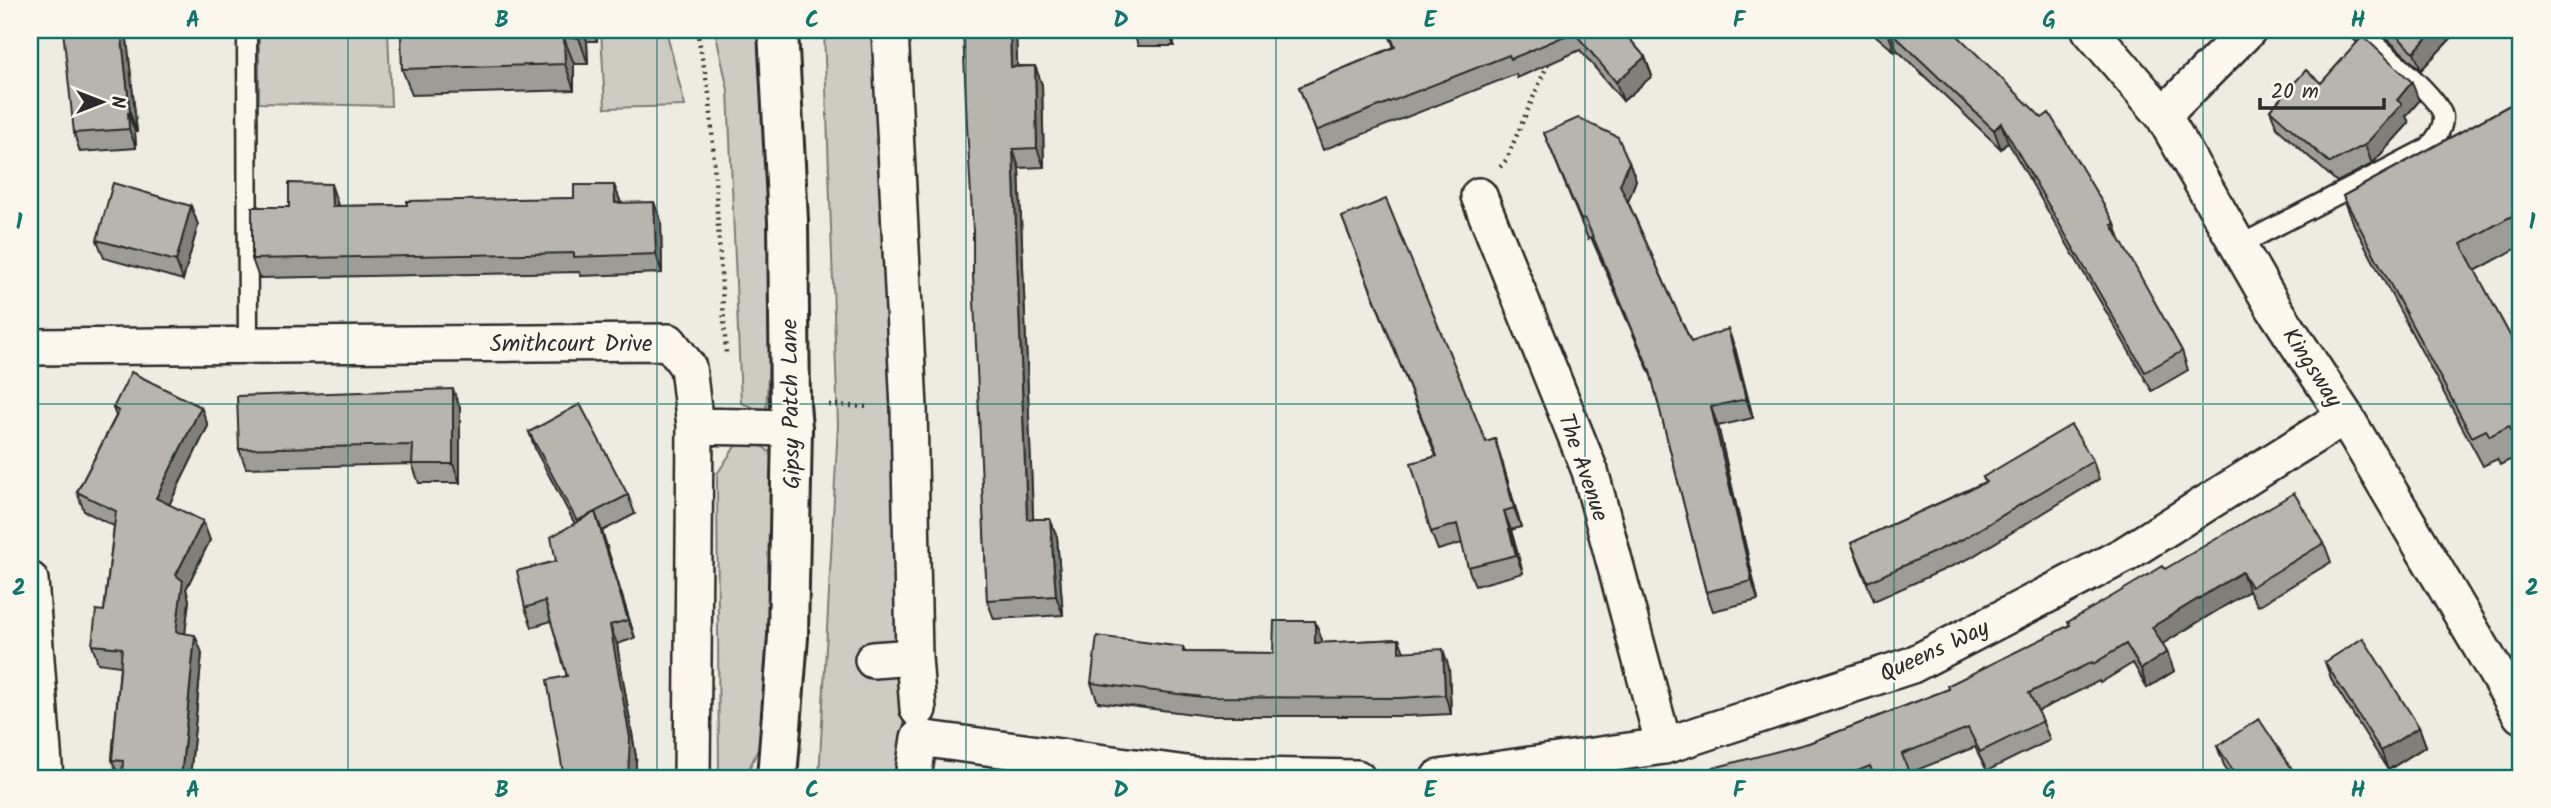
<svg xmlns="http://www.w3.org/2000/svg" width="2551" height="808" font-family="Kalam,sans-serif">
<style>
.green{fill:#cecbc2;stroke:#7c7b76;stroke-width:2}
.lines{fill:none;stroke-linecap:round;stroke-linejoin:round}
.lane-casing{stroke:#2b2b2b;stroke-width:23}
.street-casing{stroke:#2b2b2b;stroke-width:40}
.secondary-casing{stroke:#2b2b2b;stroke-width:44}
.path{stroke:#2b2b2b;stroke-width:4.5;stroke-dasharray:2 5;stroke-linecap:butt}
.lane{stroke:#fbf7ec;stroke-width:18}
.street{stroke:#fbf7ec;stroke-width:35}
.secondary{stroke:#fbf7ec;stroke-width:38}
.wall{fill:#9e9c96;stroke:#2b2b2b;stroke-width:2}
.shaded-wall{fill:#817f7a;stroke:#2b2b2b;stroke-width:2}
.building{fill:#b8b5ae;stroke:#2b2b2b;stroke-width:2}
.grid{fill:none;stroke:#0f766e;stroke-width:2;stroke-opacity:0.55}
.labels{text-anchor:middle;stroke-width:5;stroke-linejoin:round;paint-order:stroke}
.street-label{font-size:23px;fill:#2b2b2b;stroke:#fbf7ec}
.neatline{fill:none;stroke:#0f766e;stroke-width:2.5}
.grid-label{font-size:23px;text-anchor:middle;font-weight:bold;fill:#0f766e}
</style>
<rect width="100%" height="100%" fill="#eeebe0"/>
<filter id="ink" filterUnits="userSpaceOnUse"><feTurbulence type="fractalNoise" baseFrequency=".0143" numOctaves="2"/><feDisplacementMap in="SourceGraphic" scale="14" xChannelSelector="R" yChannelSelector="G"/><feConvolveMatrix kernelMatrix="1 2 1 2 8 2 1 2 1" color-interpolation-filters="sRGB"/></filter>
<g filter="url(#ink)">
<path class="green" d="M259,30H388L391,106L259,103Z
M601,30H666L685,106L605,108Z
M715,30H766L775,259L766,412L741,403L728,90Z
M824,30H875L895,391L904,736L897,778H819L838,425Z
M736,445L762,446L784,464L775,620L759,747L745,778H719L717,474Z"/>
<g class="lines">
<defs>
<path id="lane" d="M247,30L248,345
M2238,246L2429,147C2436,137 2443,130 2443,117C2442,99 2375,45 2359,30"/>
<path id="street" d="M890,30L909,408L914,657L918,709
M2090,30L2163,115L2274,308L2345,416L2521,715
M2163,115L2248,30
M1479,196L1590,471L1664,746
M30,347L669,342L688,367L695,426L692,778
M695,426L792,428
M30,580L45,778
M873,660L914,657
M913,778L919,738L1194,775L1357,778
M1439,778L1664,746L1912,665L2124,555L2345,416"/>
<path id="secondary" d="M777,778L788,637L792,428L790,404L788,221L778,30"/>
</defs>
<use href="#lane" class="lane-casing"/>
<use href="#street" class="street-casing"/>
<use href="#secondary" class="secondary-casing"/>
<path class="path" d="M697,30L710,99L726,353
M1500,167L1506,160L1549,61
M829,405L869,407"/>
<use href="#lane" class="lane"/>
<use href="#street" class="street"/>
<use href="#secondary" class="secondary"/>
</g>
<path class="wall" d="M126,30L137,132H135L136,148L80,152L74,133Z
M401,30H597V41H587L588,64H574V90L412,95L402,69Z
M1016,30L1017,66H1035L1042,85L1044,167L1019,168L1033,519H1050L1057,537L1063,615L994,619L987,600L973,230Z
M1135,30H1173L1174,46H1138L1135,36Z
M1387,30H1622L1645,57L1652,76L1623,101L1580,50L1517,78L1516,74L1323,150L1299,87L1394,47Z
M1869,30H1952L2115,224L2121,243L2182,351L2188,370L2152,391L2008,142L2001,149L1897,50L1895,52Z
M2382,30H2459L2421,70L2385,37Z
M2321,83L2419,101L2406,116L2409,123L2372,164L2337,182L2277,128L2270,110Z
M2521,99V246L2475,271L2521,356V458L2520,455L2500,465L2497,459L2483,466L2354,225L2343,196Z
M1544,133L1629,162L1636,180L1628,202L1691,342L1735,348L1753,418L1718,426L1758,600L1713,611L1706,592L1652,378L1591,237L1588,239Z
M614,185L621,203L661,221L662,273L581,276L580,272L259,278L252,259L289,207L337,202L338,206L407,205L574,198Z
M191,206L198,225L183,280L104,258L97,240Z
M1342,217L1486,442L1495,439L1501,458L1521,527L1511,530L1523,573L1475,586L1468,567L1462,543L1438,550L1431,532L1436,456Z
M201,407L208,426L169,505L210,540L186,589L189,600L185,633L202,653L190,778H119L112,760L120,666L98,663L92,645L104,611L114,526L84,511L77,492L116,416L113,408Z
M460,408V483H419L412,464L246,468L239,449Z
M529,432L628,495L635,514L602,531L635,638L617,644L636,757L567,676L551,621L532,627L525,608L556,561L575,524L536,451Z
M2093,461L2099,479L1970,558L1874,601L1851,543L1985,482L1983,477Z
M2324,543L2331,562L2258,606L2249,591L2162,644L2167,652L2174,671L2147,688L2133,663L2100,683L2099,681L2038,711L2050,740L1987,771L1975,747L1909,773L1911,778H1683L1809,743L1949,689L2070,625L2068,622L2165,569Z
M1399,639L1403,651L1449,668L1451,714L1407,716H1209L1098,702L1091,683L1183,647L1185,652L1273,653L1322,640V643Z
M2325,662L2419,727L2426,746L2388,770L2332,681Z
M2217,746L2298,778H2232L2224,765Z"/>
<path class="shaded-wall" d="M121,30H126L137,132L130,113Z
M578,30H583L587,41L588,64L579,38Z
M593,30H597V41Z
M1010,30H1016L1018,85L1011,67Z
M1170,30H1173L1174,46L1170,36Z
M2434,30H2459L2421,70L2414,52Z
M1890,31L1897,50L1895,52L1888,33Z
M564,38L574,64V90L565,64Z
M1645,57L1652,76L1623,101L1616,82Z
M1035,66L1042,85L1044,167L1037,148Z
M2412,82L2419,101L2406,116L2409,123L2372,164L2365,145L2397,100Z
M128,113L135,132L136,148L129,129Z
M2001,123L2008,142L2001,149L1994,130Z
M1013,149L1019,168L1034,538L1027,519Z
M1629,162L1636,180L1627,204L1620,185Z
M331,184L337,202L339,225L332,206Z
M614,185L621,203H615Z
M654,202L661,221L662,273L656,254Z
M191,206L198,225L183,280L176,261Z
M1728,329L1735,348L1753,418L1746,399Z
M453,389L460,408V483L453,464Z
M201,407L208,426L163,517L156,498Z
M1711,407L1718,426L1758,600L1752,581Z
M1495,439L1501,458L1521,527L1514,508Z
M1504,511L1511,530L1523,573L1516,555Z
M595,512L602,531L635,638L628,620Z
M1050,519L1057,537L1063,615L1056,596Z
M203,521L210,540L186,589L189,600L183,651L176,632V575Z
M2242,572L2249,591L2159,646L2152,627Z
M1315,621L1322,640V662L1315,643Z
M610,625L617,644L636,757V778H628Z
M195,635L202,653L190,778H181Z
M1399,639L1406,657L1399,652Z
M1443,649L1449,668L1451,714L1445,695Z
M2167,652L2174,671L2147,688L2141,669Z
M2419,727L2426,746L2388,770L2381,751Z"/>
<path class="building" d="M63,30H121L130,113H128L129,129L74,133Z
M401,30H578L579,38H564L565,64L402,69Z
M963,30H1010L1011,67L1035,66L1037,148L1013,149L1027,519H1050L1056,596L987,600L973,276V230L967,126Z
M1135,30H1170V36H1135Z
M1388,30H1622L1645,57L1616,82L1574,32L1511,59L1509,55L1316,131L1299,87L1395,47Z
M1884,30H1952L2042,118L2049,113L2115,224L2112,225L2182,351L2145,372L2001,123L1994,130L1890,31L1888,33Z
M2390,30H2434L2414,52Z
M2363,36L2412,82L2397,100L2402,104L2365,145L2330,163L2270,110L2306,70L2321,83Z
M2521,99V211L2461,244L2521,356V449L2509,426L2490,436L2486,430L2472,437L2343,196Z
M1578,118L1618,137L1629,162L1620,185L1691,342L1728,329L1746,399L1711,407L1752,581L1706,592L1650,371L1585,218L1581,220L1544,133Z
M113,183L191,206L176,261L97,240Z
M289,183L331,184L332,206L407,205V201L574,198V185H614L615,203L654,202L656,254L574,257V253L252,259V207H289Z
M1386,199L1486,442L1495,439L1514,508L1504,511L1516,555L1468,567L1457,524L1431,532L1411,463L1437,456L1342,217Z
M131,372L201,407L156,498L203,521L176,575L183,581L176,632L195,635L181,778H122L123,761L112,760L122,648L92,645L96,610L104,611L116,511L77,492L119,411L113,408Z
M453,389V464H412L413,445L239,449L237,396Z
M580,404L628,495L577,521L529,432Z
M2071,425L2093,461L1963,539L1868,582L1851,543L1986,482L1983,477Z
M2294,493L2324,543L2251,587L2242,572L2152,627L2167,652L2141,669L2126,644L2093,664L2092,662L2029,693L2043,721L1980,752L1968,728L1902,754L1911,778H1875L1870,766L1840,778H1683L1691,777L1690,774L1809,743L1949,689L1947,686L2070,625L2068,622L2116,594L2163,566L2165,569Z
M595,512L628,620L610,625L630,738L628,778H564L547,680L567,676L545,601L525,608L517,571L556,561L551,537Z
M1274,621H1315V643L1399,639V652L1443,649L1445,695L1400,698L1202,697L1091,683L1097,636L1183,647V652L1273,653Z
M2363,638L2419,727L2381,751L2325,662Z
M2259,719L2298,778H2238L2217,746Z"/>
</g>
<path class="grid" d="M348,30V778M657,30V778M966,30V778M1276,30V778M1585,30V778M1894,30V778M2203,30V778M30,404H2521"/>
<g class="labels">
<g class="street-label">
<text x="571" y="351">Smithcourt Drive</text>
<text transform="translate(2313 367) rotate(57)" y="8">Kingsway</text>
<text transform="translate(790 404) rotate(-91)" y="8">Gipsy Patch Lane</text>
<text transform="translate(1584 467) rotate(71)" y="8">The Avenue</text>
<text transform="translate(1934 650) rotate(-25)" y="8">Queens Way</text>
</g>
</g>
<rect width="2551" height="808" fill="none" stroke="#fbf7ec" stroke-width="77"/>
<g transform="translate(102 102) rotate(90)" stroke="#fbf7ec" stroke-width="5" paint-order="stroke">
<path d="M0-5L12 26L0 18L-12 26Z" fill="#2b2b2b"/>
<text y="-10" font-size="19" font-weight="bold" text-anchor="middle" fill="#2b2b2b">N</text>
</g>
<path d="M2260 98v10h124v-10" fill="none" stroke="#2b2b2b" stroke-width="3.5"/>
<text x="2271" y="98" font-size="21" fill="#2b2b2b" stroke="#fbf7ec" stroke-width="5" paint-order="stroke">20 m</text>
<rect x="38" y="38" width="2474" height="732" class="neatline"/>
<g class="grid-label">
<text x="193" y="27">A</text>
<text x="502" y="27">B</text>
<text x="812" y="27">C</text>
<text x="1121" y="27">D</text>
<text x="1430" y="27">E</text>
<text x="1739" y="27">F</text>
<text x="2049" y="27">G</text>
<text x="2358" y="27">H</text>
<text x="19" y="229">1</text>
<text x="2532" y="229">1</text>
<text x="19" y="595">2</text>
<text x="2532" y="595">2</text>
<text x="193" y="797">A</text>
<text x="502" y="797">B</text>
<text x="812" y="797">C</text>
<text x="1121" y="797">D</text>
<text x="1430" y="797">E</text>
<text x="1739" y="797">F</text>
<text x="2049" y="797">G</text>
<text x="2358" y="797">H</text>
</g>
</svg>
